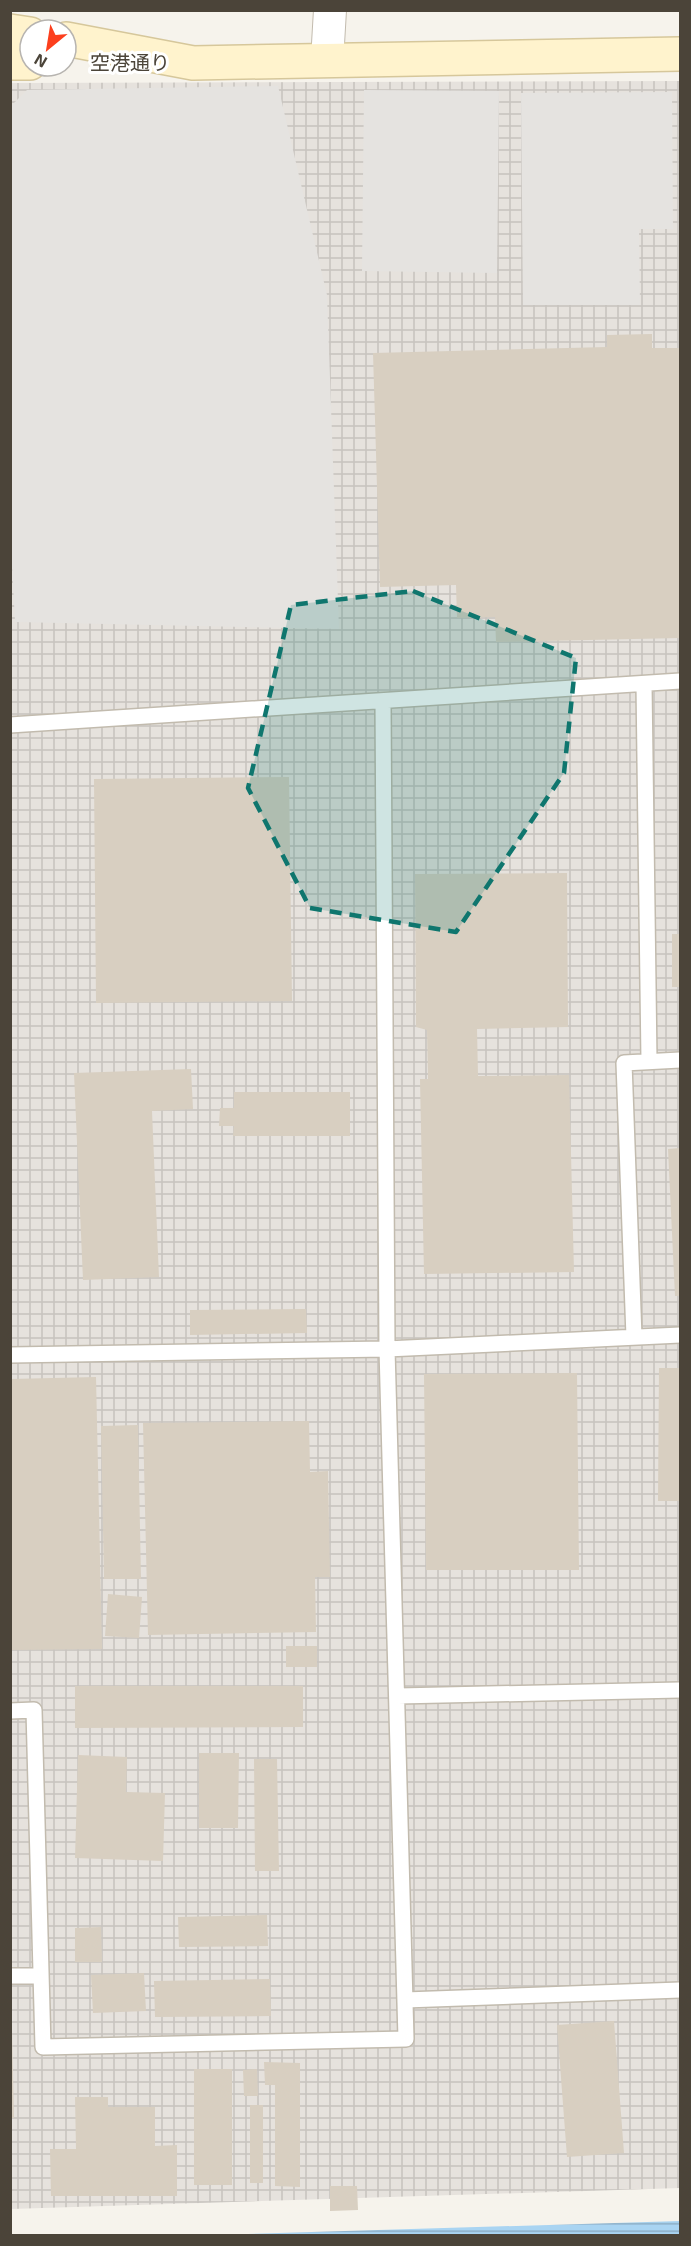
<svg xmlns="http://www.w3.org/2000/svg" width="691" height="2246" font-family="'Exo 2','Noto Sans JP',sans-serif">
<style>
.industrial{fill:url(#industrial-grid)}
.parking{fill:#e5e3e0}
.water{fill:url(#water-rules)}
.building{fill:#d8cfc1}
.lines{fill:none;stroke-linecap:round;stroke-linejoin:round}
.lane-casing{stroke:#c2bbae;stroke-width:18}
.street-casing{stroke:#c2bbae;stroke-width:34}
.secondary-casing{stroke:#d6c79b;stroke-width:36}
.lane{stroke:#fff;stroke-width:15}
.street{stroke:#fff;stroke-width:32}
.secondary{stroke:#fff3cd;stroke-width:33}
.marked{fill:#0f766e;fill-opacity:0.2;stroke:#0f766e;stroke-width:4.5;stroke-dasharray:12 8;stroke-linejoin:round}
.labels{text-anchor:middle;stroke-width:6;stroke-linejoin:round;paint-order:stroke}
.street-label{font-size:20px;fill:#4b4439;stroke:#fff}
</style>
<defs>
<pattern id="industrial-grid" width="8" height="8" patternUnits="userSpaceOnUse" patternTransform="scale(1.5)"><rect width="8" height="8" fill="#e6e2dd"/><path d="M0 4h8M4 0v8" fill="none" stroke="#c7c3be"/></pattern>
<pattern id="water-rules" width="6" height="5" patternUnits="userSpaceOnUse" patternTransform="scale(1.5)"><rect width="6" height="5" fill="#a9d4f2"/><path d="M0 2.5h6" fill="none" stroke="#8caec5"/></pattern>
</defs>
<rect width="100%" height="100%" fill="#f6f3ec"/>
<path class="industrial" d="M680,81V2188L11,2209L10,83Z"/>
<path class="parking" d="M278,86L327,295L339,629L15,622L10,527L11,106L27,90Z
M364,90L499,91L497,273L362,271Z
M672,92L673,229H639L640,305H523L521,93Z"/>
<path class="water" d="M680,2221V2236L214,2235Z"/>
<path class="building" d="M652,334V348H680V638L496,642L495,617L457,618L456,585L380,587L373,353L607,347V335Z
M289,777L292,1001L96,1003L94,779Z
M567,873L568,1027L477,1029L478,1076L569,1075L574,1272L424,1274L420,1079H428L427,1030L416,1027L415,874Z
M672,934H680V987H672Z
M191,1069L193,1109L152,1111L159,1277L83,1280L74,1073Z
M234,1092H350V1136H233L234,1126H219L220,1108H234Z
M680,1148V1296H675L668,1149Z
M306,1309L307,1333L190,1335V1310Z
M659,1368H680V1501H658Z
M577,1373L579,1570H426L424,1374Z
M96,1377L102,1649L10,1650V1379Z
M309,1421L310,1472L328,1471L330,1577H315L316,1632L148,1635L143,1423Z
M138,1425L141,1579H104L101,1426Z
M108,1594L142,1597L139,1638L105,1636Z
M286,1646H317V1667H286Z
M75,1686H303V1727L75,1728Z
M199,1753H239L238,1828H199Z
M78,1755L127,1757L126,1792L165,1793L163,1861L75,1858Z
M254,1759H277L279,1871H255Z
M267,1915L268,1946L179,1947L178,1917Z
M101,1927L102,1962H75V1928Z
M144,1973L146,2011L93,2013L91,1975Z
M270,1979L271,2016L155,2017L154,1981Z
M614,2021L624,2153L567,2157L557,2025Z
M10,2028H12L14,2118H10Z
M264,2062L300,2063V2187L275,2186V2085H265Z
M194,2069H232V2185H194Z
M257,2069L258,2096H244L243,2070Z
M75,2097H108V2107H155V2146L177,2145V2196H51L50,2149H76Z
M250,2105H263V2183H250Z
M330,2186H357L358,2210L330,2211Z"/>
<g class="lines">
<defs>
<path id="lane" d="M644,684L649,1061
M10,725L680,681
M634,1337L624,1063L680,1060
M10,1355L387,1349L383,701
M398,1696L680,1690
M10,1711L34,1710L43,2047L406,2039L387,1349L680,1335
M10,1976H41
M405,2000L680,1990"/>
<path id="street" d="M327,61L330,10"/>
<path id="secondary" d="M10,31L30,34
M66,39L193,63L680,54
M10,63H30"/>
</defs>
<use href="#lane" class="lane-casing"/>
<use href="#street" class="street-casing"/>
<use href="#secondary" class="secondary-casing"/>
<use href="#lane" class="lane"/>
<use href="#street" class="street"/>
<use href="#secondary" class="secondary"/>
</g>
<path class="marked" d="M413,591L576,658L564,773L456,932L310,908L248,788L291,605Z"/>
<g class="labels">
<g class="street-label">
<text x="130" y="70">空港通り</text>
</g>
</g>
<rect width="691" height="2246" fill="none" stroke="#4b4439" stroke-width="24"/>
<g transform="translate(48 48) rotate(210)"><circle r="28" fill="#ffffff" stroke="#b7b4b0" stroke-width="1.5"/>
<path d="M0-4.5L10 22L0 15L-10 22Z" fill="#fc3f1d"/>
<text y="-9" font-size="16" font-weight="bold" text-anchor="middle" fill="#4b4439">N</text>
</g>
</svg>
